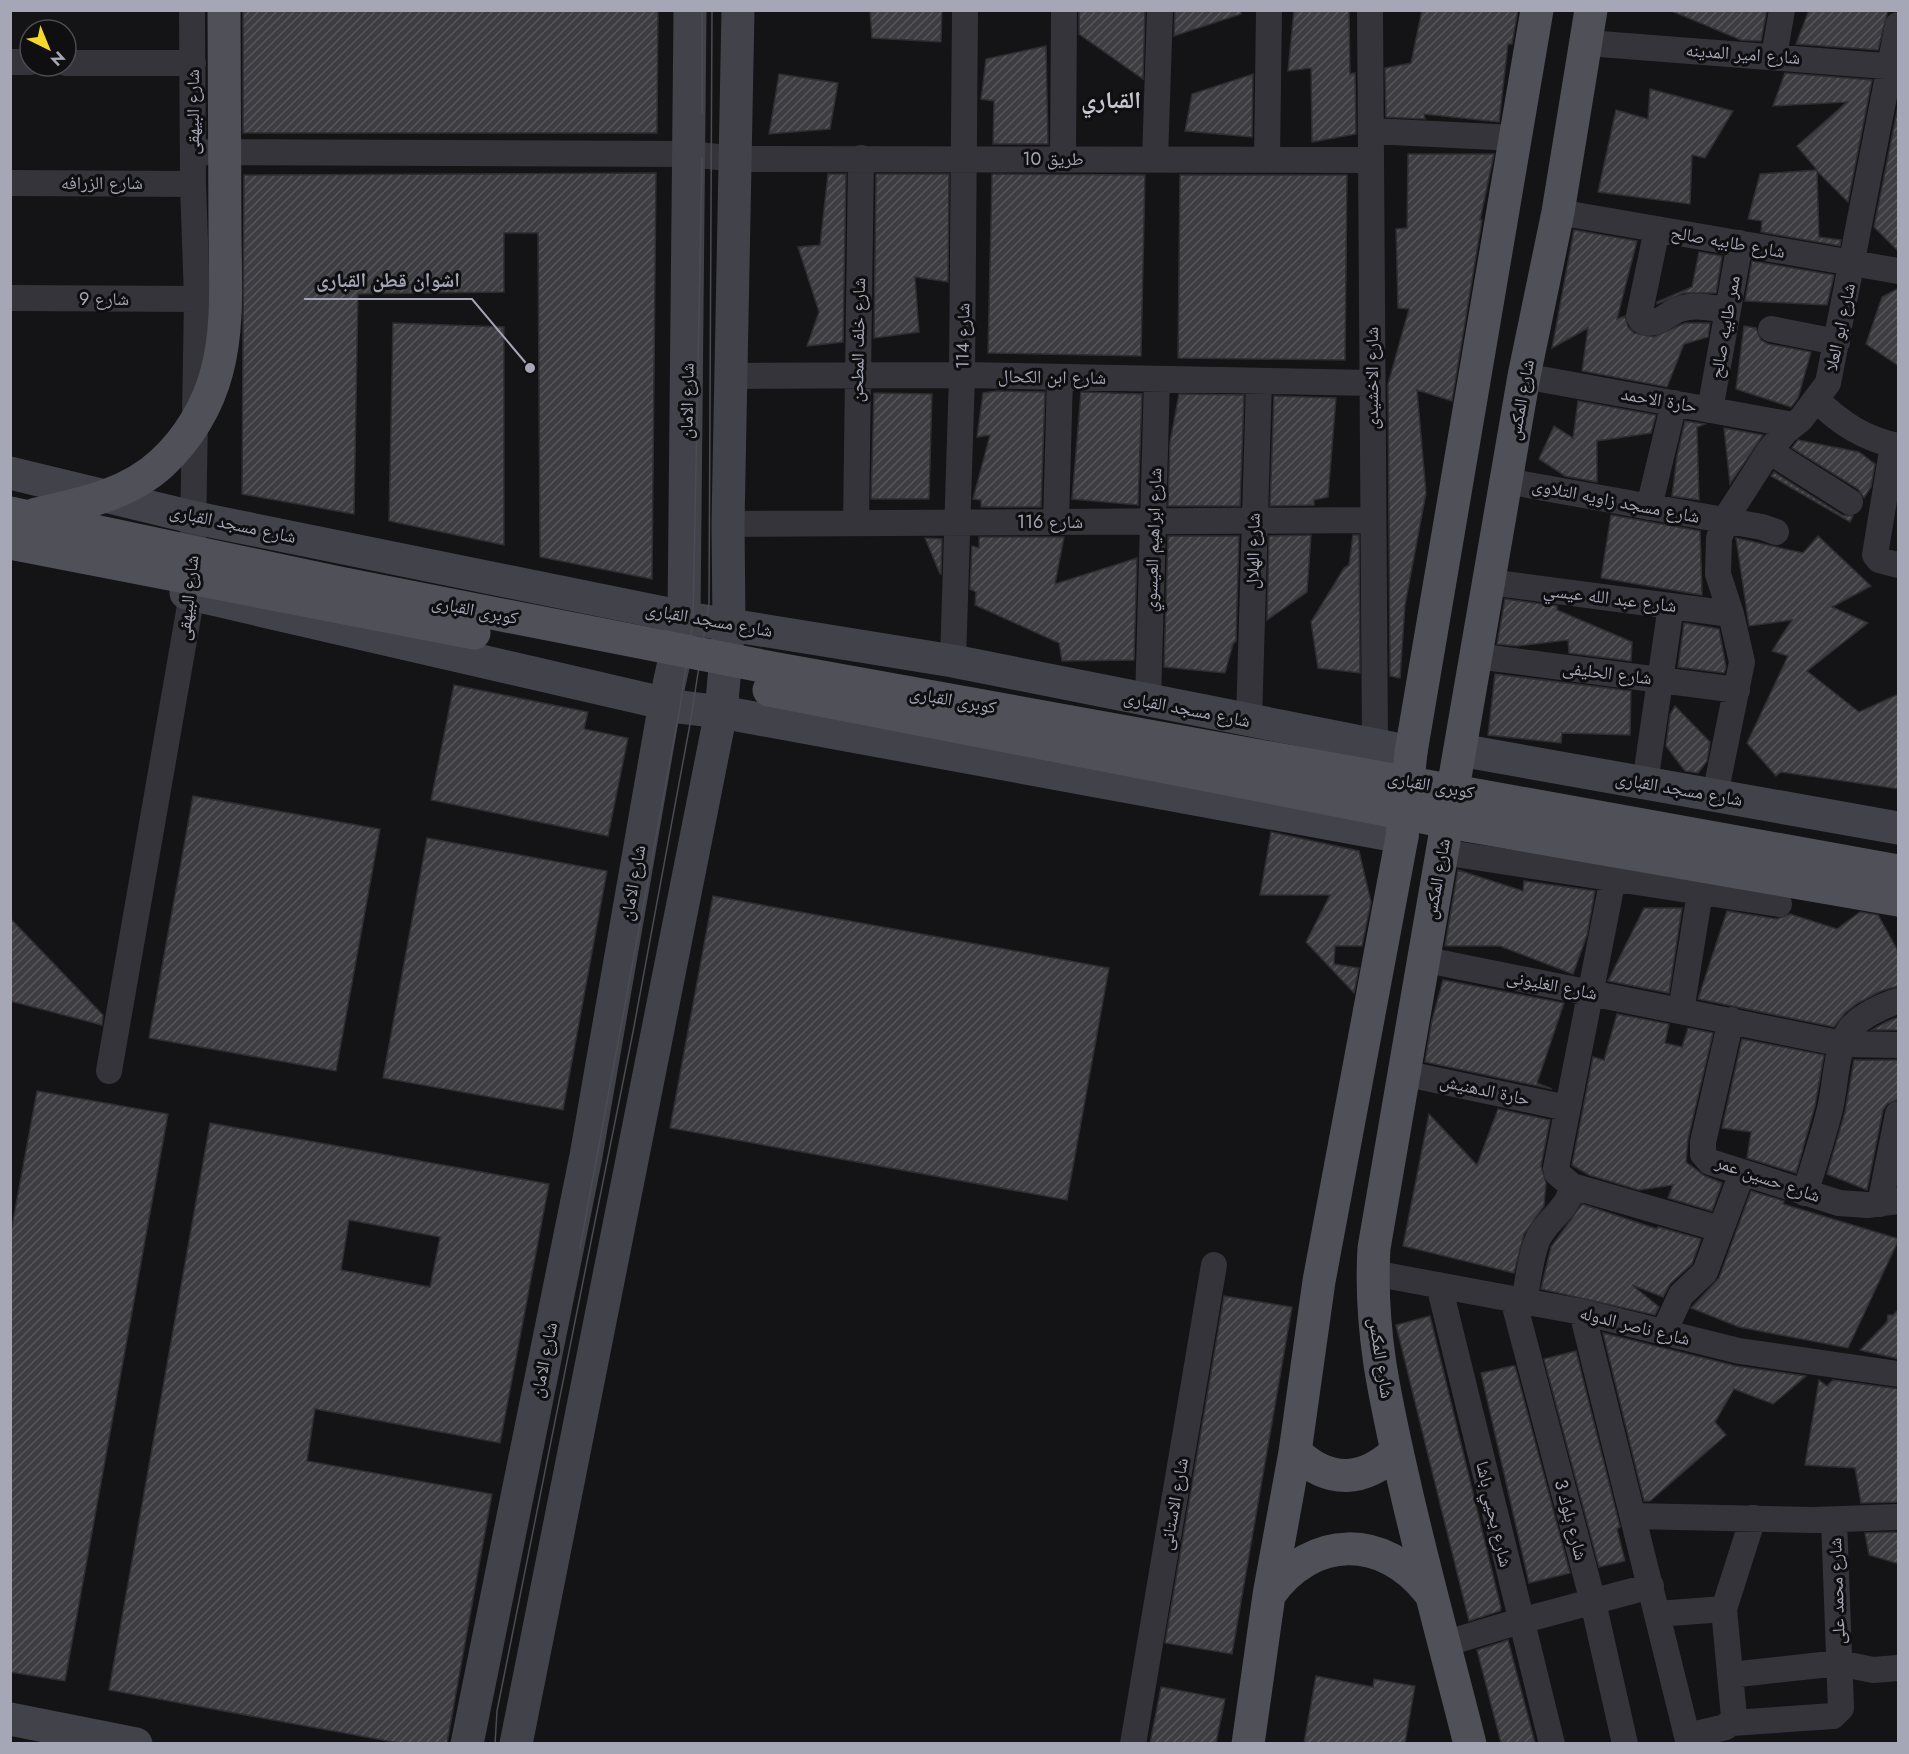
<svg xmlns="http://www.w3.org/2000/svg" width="1909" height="1754" font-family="Jost,'Noto Naskh Arabic',sans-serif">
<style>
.building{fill:url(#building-hatch);stroke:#2e2d31;stroke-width:1.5;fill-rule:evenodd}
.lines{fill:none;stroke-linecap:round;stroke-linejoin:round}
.street{stroke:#35343a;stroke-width:26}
.secondary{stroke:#42434a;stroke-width:33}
.primary{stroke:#505059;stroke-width:33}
.tram{stroke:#4b4c53;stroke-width:1.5}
.primary-bridge{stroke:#505059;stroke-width:33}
.labels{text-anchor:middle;stroke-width:6;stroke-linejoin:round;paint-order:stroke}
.street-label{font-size:18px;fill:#a5a6b6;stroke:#0f0e10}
.district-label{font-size:24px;font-weight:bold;fill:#c6c7d2;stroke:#0f0e10}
.leader{fill:none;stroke:#a5a6b6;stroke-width:2}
.callout-dot{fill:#a5a6b6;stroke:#0f0e10;stroke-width:2}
.callout-label{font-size:20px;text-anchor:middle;font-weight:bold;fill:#a5a6b6;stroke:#0f0e10;stroke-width:6;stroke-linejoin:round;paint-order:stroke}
</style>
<defs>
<pattern id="building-hatch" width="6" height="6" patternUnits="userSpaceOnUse" patternTransform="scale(1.5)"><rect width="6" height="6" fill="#3e3d42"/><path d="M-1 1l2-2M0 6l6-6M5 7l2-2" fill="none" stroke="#57565b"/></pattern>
</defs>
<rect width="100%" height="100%" fill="#141315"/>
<path class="building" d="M243,10H658L657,133H243Z
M870,10H942L941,42L872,38Z
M1079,10H1145L1143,79L1079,34Z
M1175,10H1241V14L1174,36Z
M1294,10H1349L1350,74L1355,73L1356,134L1312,142L1311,68L1288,71Z
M1422,10H1518L1512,44H1508L1499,122L1424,114L1425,119L1386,117L1385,68L1411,63Z
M1669,10H1767L1761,41L1741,40Z
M1809,10H1888L1878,50L1796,44Z
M1046,46L1048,144H993L994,101L981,99L986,59Z
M1785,73L1872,80L1848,202L1817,171L1819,237L1841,240L1840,246L1761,232L1762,221L1748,219L1760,174L1817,170L1797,146L1847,102L1773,106Z
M779,74L838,83L830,129L769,134Z
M1253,74L1252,137L1185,131L1192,94Z
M1650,89L1733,111L1705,158L1692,155L1690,204L1598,192L1616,110L1648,119Z
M1899,101V252L1874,227Z
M1408,154H1494L1480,220H1482L1452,401L1417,390L1426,493L1405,605L1400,678L1390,676L1388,384L1409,309L1398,308L1396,229L1407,228Z
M656,173L652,579L540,557L538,233H504V292L358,294L354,514L242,494L244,175Z
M828,174H846L843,342L807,346L819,312L798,247L820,245Z
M876,174H949L948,282L915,277L919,332L874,338Z
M992,174L1145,175L1141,356L988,353Z
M1180,175H1347L1345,360L1178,358Z
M1574,230L1637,241L1617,319L1625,316L1628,327L1634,333L1654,337L1685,323H1710L1708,337L1684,344L1667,387L1582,371L1588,328L1552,348Z
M1699,252L1722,256L1716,293H1684L1657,304V302L1692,287Z
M1752,261L1834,275L1827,305L1745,301Z
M1899,288V366L1866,344L1882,297Z
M393,323L504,327V545L389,521Z
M1744,326L1756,328L1761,340L1768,344L1811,352L1798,398L1791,407L1736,389Z
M997,391L1045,392L1041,507H981V500L973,499L990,435L977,437L983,393Z
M1081,392L1142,394L1138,505L1072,499Z
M874,393L932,394L929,499H871Z
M1179,394L1244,395L1240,506H1168L1170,442Z
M1274,396L1336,398L1328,497L1314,500V505L1270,506Z
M1578,401L1656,415L1651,433L1597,441V482L1565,476L1539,459L1554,426L1573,438Z
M1685,421L1705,424L1697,427L1699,500L1672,496L1677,456Z
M1724,428L1763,435L1730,484Z
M1798,440L1859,452L1875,464L1871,487L1864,498L1858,489L1792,448Z
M1774,472L1842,515L1853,516L1850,522L1771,476Z
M1611,515L1700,531L1702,595L1601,578Z
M1311,535L1307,592L1267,620L1269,536Z
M1353,535H1359L1360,673L1318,668L1311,622L1344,568L1349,565Z
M1168,536H1239L1236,641L1233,644L1225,673L1164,667Z
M1818,536L1871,586L1832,607L1868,623L1807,671L1859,712L1899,694V789L1781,772L1776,776L1747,743L1788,656L1772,651L1792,620L1749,626L1736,538L1803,553Z
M979,537H1064L1055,584L1137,558L1134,660L1062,661L1059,643L975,605L976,592L970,589L972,546L979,548Z
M925,538L942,539L941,574H940Z
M1505,599L1557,606V610L1632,642L1631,661L1569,653L1568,640L1517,646L1497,644Z
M1684,623L1719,629L1726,667L1724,673L1678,667Z
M1495,674L1631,691L1630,735L1562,733L1561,743L1488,735Z
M454,685L588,712L584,729L628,738L608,836L431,800Z
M1675,706L1710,742L1707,761L1698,773L1685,771L1666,746L1670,715Z
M193,796L380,829L336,1071L149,1038Z
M1271,832L1359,851L1371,902L1362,946H1335L1334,964L1359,968L1354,993L1306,942L1330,895H1260Z
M427,838L607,871L563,1110L383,1078Z
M1458,870L1523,891L1524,881L1595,891L1587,935L1573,974L1500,946H1445Z
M713,896L1109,968L1067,1200L670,1128Z
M1644,908H1682L1669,993L1608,981Z
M1727,911L1777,919L1790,914L1837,929L1860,912L1878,915L1899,953V986L1881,991L1858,1003L1845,1013L1834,1027L1698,999Z
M10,918L103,1015L102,1025L10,1001Z
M1443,980L1564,1003L1537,1083L1552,1089L1425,1062L1432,1020Z
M1617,1014L1669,1024L1665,1043L1682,1047L1688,1028L1713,1033L1688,1139L1686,1162L1705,1176L1722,1183L1712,1211L1668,1198L1673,1185L1639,1190L1589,1175L1572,1165L1593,1057L1604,1060Z
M1899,1017V1030H1872L1886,1022Z
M1742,1039L1824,1055L1815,1106L1796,1173L1747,1158L1751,1132L1722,1128Z
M1854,1060H1899V1099L1887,1104L1883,1110L1867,1190L1827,1174L1845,1112Z
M37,1091L168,1114L65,1681L10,1672V1237Z
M1498,1109L1550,1120L1541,1166L1546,1183L1544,1206L1524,1234L1514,1273L1403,1246L1429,1114L1477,1165Z
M210,1123L549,1184L500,1443L315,1409L307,1461L492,1494L447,1743H399L109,1690ZM349,1220L440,1237L430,1287L341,1270Z
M1751,1191L1784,1201L1783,1204L1899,1239L1848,1348L1739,1327L1691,1308L1719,1278Z
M1582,1204L1657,1229L1658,1227L1701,1239L1692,1264L1670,1284L1663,1297L1632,1285L1659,1307L1655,1315L1541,1289L1551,1247Z
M1224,1296L1292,1307L1232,1654L1165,1643Z
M1899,1309V1359L1860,1350L1887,1322L1888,1315H1893Z
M1430,1316L1501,1608L1500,1611L1469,1621L1396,1325Z
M1603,1333L1736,1366L1806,1376L1773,1404L1734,1389L1715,1422L1726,1435L1650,1501H1644Z
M1576,1351L1620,1527L1617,1529L1625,1561L1599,1567L1544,1359Z
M1512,1366H1515L1570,1573L1529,1583L1481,1373Z
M1819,1380L1827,1386L1833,1380L1899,1389V1502L1861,1503L1855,1468L1805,1465Z
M1899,1532V1564L1869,1555L1865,1533Z
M1508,1640L1535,1743H1501L1477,1650Z
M1316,1676L1373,1687L1374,1679L1415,1686L1405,1743H1304Z
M1161,1687L1225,1699L1216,1743H1150Z"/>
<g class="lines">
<path class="street" d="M1370,10L1375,745
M1587,43L1898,67
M1774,56L1782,10
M10,62H30
M66,63H193
M1371,131L1516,138
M194,152L690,154L736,159L1370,160
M1063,159L1064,10
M1155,159L1160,10
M1267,159L1269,10
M10,183L193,184
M1558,212L1898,271
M1657,229L1639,316L1641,320C1655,329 1667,313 1680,309C1695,304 1713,308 1728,310
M10,298L197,299
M1771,329L1837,342
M732,376L962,375L1372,383
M1524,376L1793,425
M1817,400C1841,424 1865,439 1898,446
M1710,410L1740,243
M1893,445L1875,555L1879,560L1898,565
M1769,451L1850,502
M1506,481L1762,527L1776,532
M1649,507L1674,403
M1056,522L1060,377
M856,523L861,158
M728,524L1372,520
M1489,582L1731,614
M1476,656L1737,690
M953,661L962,375L965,10
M1148,702L1157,379
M1249,721L1259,381
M1645,783L1671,606
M1715,795L1742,662L1731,614L1718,574L1719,538L1728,515L1769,451L1786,431L1801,419L1828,383L1898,25
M1442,852L1779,904
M1422,959L1843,1044L1898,1045
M1681,1011L1700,892
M1731,1020L1703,1142V1154L1710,1162L1839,1203L1867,1205L1898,1201
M109,1071L192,594L197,299L193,184L192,10
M1403,1073L1567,1108
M1572,1186L1720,1229
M1805,1193C1814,1165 1823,1137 1830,1109C1836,1084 1835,1049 1851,1028C1861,1016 1884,1005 1898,1001
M1880,1204L1898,1114
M1373,1273L1582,1312L1739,1351L1898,1374
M1439,1285L1552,1744
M1513,1299L1593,1602L1625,1744
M1524,1301C1528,1282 1530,1259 1537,1241C1545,1221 1570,1208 1572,1186L1557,1173L1556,1168L1613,878
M1582,1312L1689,1744
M1664,1332L1681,1295L1705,1272L1742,1173
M1634,1516L1813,1520L1898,1517
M1657,1614L1724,1609
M1444,1644L1520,1621L1651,1586
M1730,1675L1839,1663L1873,1670L1898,1668
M1732,1723L1833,1716L1841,1708L1834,1520
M1687,1736L1726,1727L1734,1717L1724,1609L1753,1518
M1133,1744L1214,1265"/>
<path class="secondary" d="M10,473L196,518L693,619L953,661L1411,752
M186,593L680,707L721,712L1402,837
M1460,750L1898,828
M10,1719L136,1744
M467,1744L586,1156L665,703L684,616L690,10
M516,1744L721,712L729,624L728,524L738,10"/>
<path class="primary" d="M1295,1452C1330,1485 1364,1482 1397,1451
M1269,1595C1312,1534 1384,1534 1429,1592
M1248,1744L1269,1595L1295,1452L1319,1281L1402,837L1411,752L1537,10
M1470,1744C1448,1657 1424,1570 1404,1482C1386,1402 1369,1332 1374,1248L1524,376L1558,212L1591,10"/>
<path class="tram" d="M702,10V113
M580,1248L680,707L693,619L702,158
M495,1744L497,1711L633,1032L690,724L709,603L712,10"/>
<path class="primary-bridge" d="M10,513L339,583L772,668L1898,871
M36,514C80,504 128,495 162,463C188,439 208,406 217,371C229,326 225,276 225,230C225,157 224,84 224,10
M10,543L474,633
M769,690L1448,822L1898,900"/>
</g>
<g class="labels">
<g class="street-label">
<text transform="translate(1743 54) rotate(4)" y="6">شارع امير المدينه</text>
<text transform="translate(193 112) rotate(-90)" y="6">شارع البيهقى</text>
<text x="1053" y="165">طريق 10</text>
<text x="102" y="189">شارع الزرافه</text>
<text transform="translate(1728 242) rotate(10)" y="6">شارع طابيه صالح</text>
<text x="104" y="305">شارع 9</text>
<text transform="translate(1725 327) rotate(-80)" y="6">ممر طابيه صالح</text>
<text transform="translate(1840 327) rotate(-78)" y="6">شارع ابو العلا</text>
<text transform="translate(963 336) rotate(-89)" y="6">شارع 114</text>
<text transform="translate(858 340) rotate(-89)" y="6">شارع خلف المطحن</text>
<text transform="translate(1052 377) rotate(1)" y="6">شارع ابن الكحال</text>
<text transform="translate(1372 378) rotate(-90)" y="6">شارع الاخشيدى</text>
<text transform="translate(1521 400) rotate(-80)" y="6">شارع المكس</text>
<text transform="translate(1659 400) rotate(10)" y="6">حارة الاحمد</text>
<text transform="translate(687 401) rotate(-89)" y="6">شارع الامان</text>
<text transform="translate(1616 501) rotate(11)" y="6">شارع مسجد زاويه التلاوى</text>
<text x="1050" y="528">شارع 116</text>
<text transform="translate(233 524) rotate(12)" y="6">شارع مسجد القبارى</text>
<text transform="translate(1153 540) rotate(-88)" y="6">شارع ابراهيم العيسوي</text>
<text transform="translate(1253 551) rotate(-89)" y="6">شارع الهلال</text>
<text transform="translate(188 598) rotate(-84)" y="6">شارع البيهقى</text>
<text transform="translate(1610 598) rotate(7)" y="6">شارع عبد الله عيسي</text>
<text transform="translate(475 610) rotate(11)" y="6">كوبرى القبارى</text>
<text transform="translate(709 620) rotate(10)" y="6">شارع مسجد القبارى</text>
<text transform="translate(1607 673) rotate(7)" y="6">شارع الحليفى</text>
<text transform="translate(953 700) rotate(10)" y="6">كوبرى القبارى</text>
<text transform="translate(1187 709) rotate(11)" y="6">شارع مسجد القبارى</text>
<text transform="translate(1431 785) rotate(10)" y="6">كوبرى القبارى</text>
<text transform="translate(1679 789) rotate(10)" y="6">شارع مسجد القبارى</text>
<text transform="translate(1437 879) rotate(-80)" y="6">شارع المكس</text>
<text transform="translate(633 883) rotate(-80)" y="6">شارع الامان</text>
<text transform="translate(1552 985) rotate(11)" y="6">شارع الغليونى</text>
<text transform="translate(1485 1090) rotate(12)" y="6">حارة الدهنيش</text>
<text transform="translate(1768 1179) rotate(19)" y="6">شارع حسين عمر</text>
<text transform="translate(1635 1326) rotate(14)" y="6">شارع ناصر الدوله</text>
<text transform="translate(1381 1358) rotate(81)" y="6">شارع المكس</text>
<text transform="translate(544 1360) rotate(-79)" y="6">شارع الامان</text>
<text transform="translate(1174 1504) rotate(-80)" y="6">شارع الاستانى</text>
<text transform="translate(1494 1514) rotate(77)" y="6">شارع يحيي باشا</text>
<text transform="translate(1571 1520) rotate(75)" y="6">شارع بلوك 3</text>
<text transform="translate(1837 1591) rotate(-92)" y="6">شارع محمد على</text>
</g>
<g class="district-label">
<text x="1111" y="108">القباري</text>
</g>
</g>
<path class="leader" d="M530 368L472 299H304"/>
<circle class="callout-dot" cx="530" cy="368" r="6"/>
<g class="callout-label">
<text x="388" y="287">اشوان قطن القبارى</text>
</g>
<rect width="1909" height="1754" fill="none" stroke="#a5a6b6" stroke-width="24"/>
<g transform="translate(48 48) rotate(137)"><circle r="28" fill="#0f0e10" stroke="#4b4b52" stroke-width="1.5"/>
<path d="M0-4.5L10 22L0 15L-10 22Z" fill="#f4d92c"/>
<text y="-9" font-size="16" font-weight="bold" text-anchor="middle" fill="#a5a6b6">N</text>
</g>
</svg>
